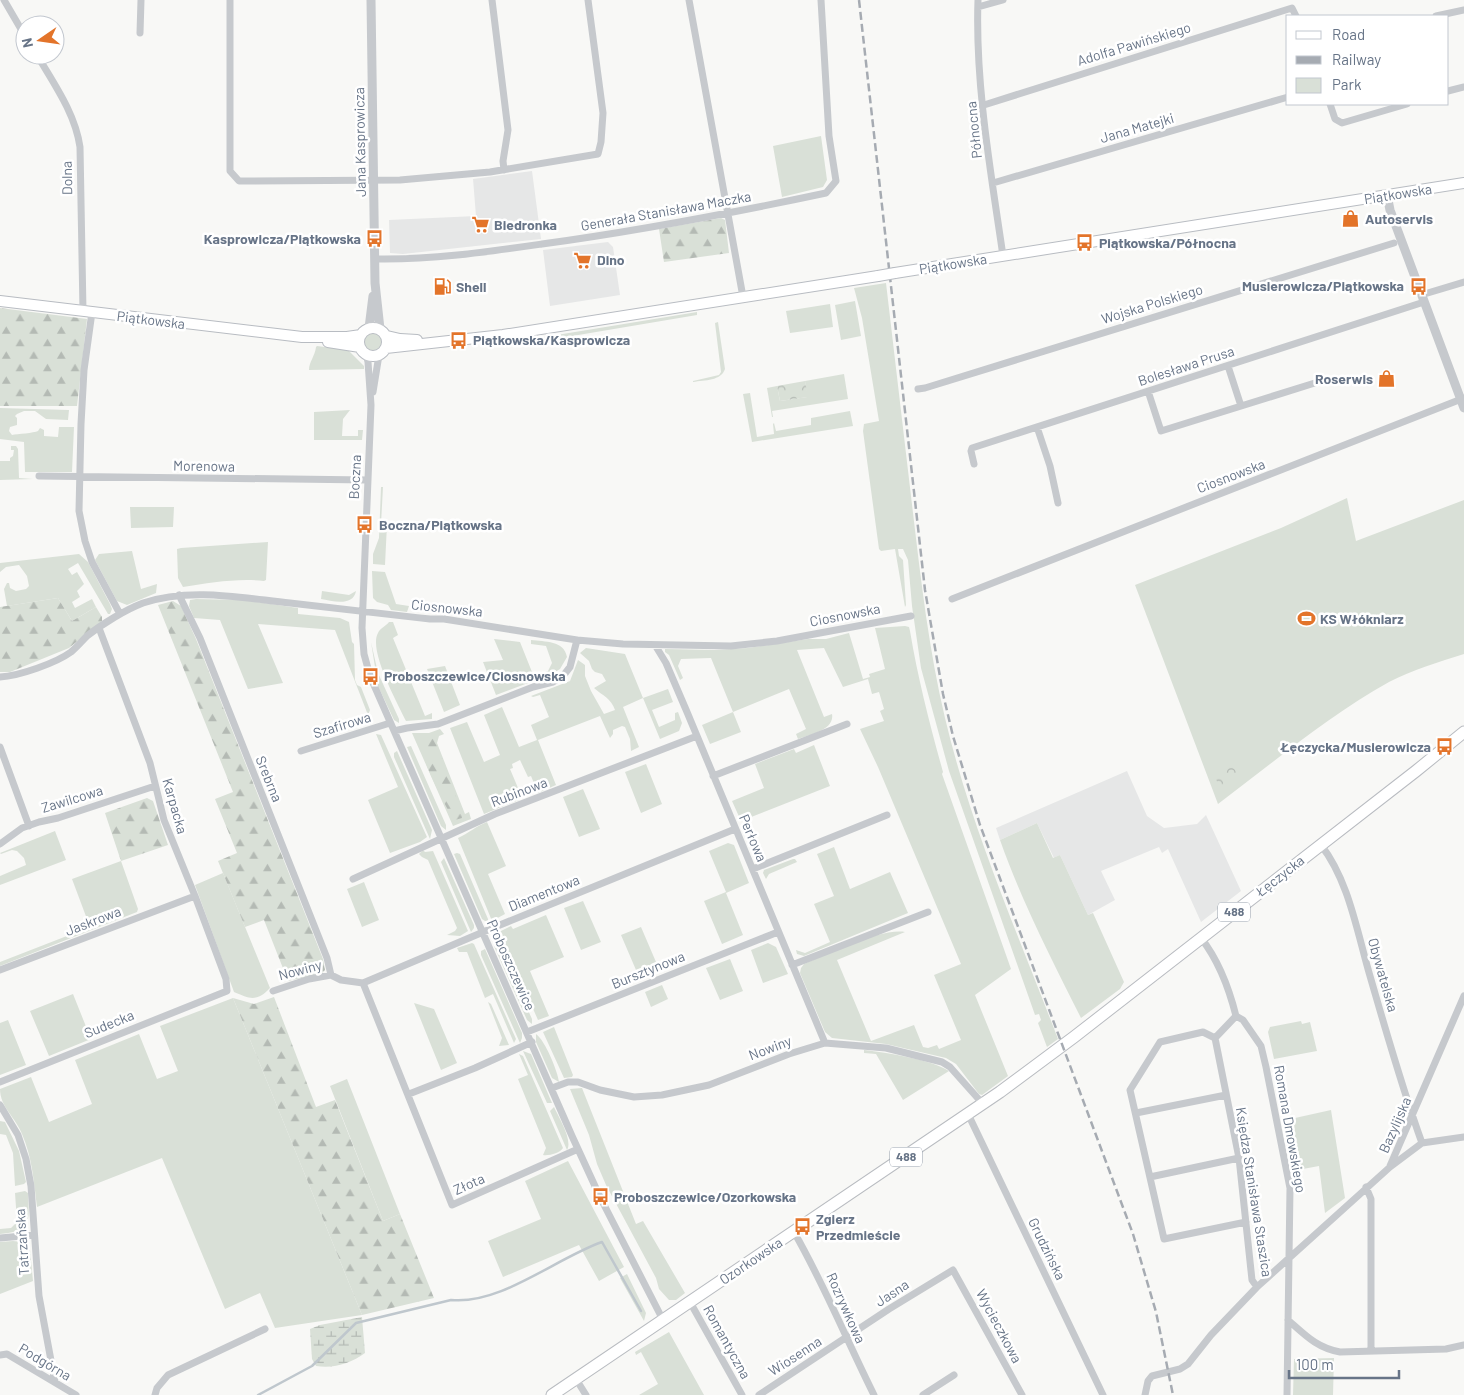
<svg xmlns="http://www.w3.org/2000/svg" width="1464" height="1395" font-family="Barlow,sans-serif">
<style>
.built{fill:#e6e7e7}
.green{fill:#d9e0d7}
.forest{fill:url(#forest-firs)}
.wetland{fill:url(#wetland-marsh)}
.park{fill:url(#park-crowns)}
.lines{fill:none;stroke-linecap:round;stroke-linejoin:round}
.stream{stroke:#bfc7cd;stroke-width:2.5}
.secondary-casing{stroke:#b8bcc2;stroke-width:12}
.primary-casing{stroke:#b9bcc1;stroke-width:13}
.minor{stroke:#c6c9cd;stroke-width:7}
.tertiary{stroke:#c6c9cd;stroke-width:9}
.secondary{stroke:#fff;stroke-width:10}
.primary{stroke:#fff;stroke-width:11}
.rail{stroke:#a6abb2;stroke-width:2.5;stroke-dasharray:8 4;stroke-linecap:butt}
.secondary-bridge-casing{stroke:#b8bcc2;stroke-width:12;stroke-linecap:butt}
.secondary-bridge{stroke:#fff;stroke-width:10}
.labels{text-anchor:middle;stroke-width:5;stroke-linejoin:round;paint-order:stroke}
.shield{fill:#fff;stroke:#959eab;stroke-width:1}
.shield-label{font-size:12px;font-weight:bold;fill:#677487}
.street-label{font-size:14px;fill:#677487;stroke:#fff}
.poi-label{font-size:14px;font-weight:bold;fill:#677487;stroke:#fff;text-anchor:start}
</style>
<defs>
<pattern id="forest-firs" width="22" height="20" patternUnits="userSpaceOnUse" patternTransform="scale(1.25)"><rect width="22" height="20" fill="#d9e0d7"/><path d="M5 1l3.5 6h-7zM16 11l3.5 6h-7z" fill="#b4bab4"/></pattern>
<pattern id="wetland-marsh" width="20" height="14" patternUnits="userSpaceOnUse" patternTransform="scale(1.25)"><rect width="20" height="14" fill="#d9e0d7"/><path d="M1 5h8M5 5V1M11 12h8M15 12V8" fill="none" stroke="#b4bab4"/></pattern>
<pattern id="park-crowns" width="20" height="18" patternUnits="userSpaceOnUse" patternTransform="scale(1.25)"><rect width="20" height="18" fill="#d9e0d7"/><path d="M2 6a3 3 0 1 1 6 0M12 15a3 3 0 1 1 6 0" fill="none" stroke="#b4bab4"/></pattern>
</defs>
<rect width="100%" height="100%" fill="#f8f8f6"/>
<path class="built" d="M532,171L541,239L403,254L390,253L389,220L476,216L473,179Z
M608,242L613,247L620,295L550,306L543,250Z
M1127,771L1147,816L1164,828L1197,824L1206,815L1241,891L1201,922L1168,849L1162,853L1159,847L1101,871L1115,900L1088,915L1060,855L1054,858L1037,823L1000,840L996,828Z"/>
<path class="green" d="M821,136L827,180L823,187L782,197L773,146Z
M886,283C895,360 904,436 913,513C921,581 929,651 945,718C971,828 1018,934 1058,1039L1047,1047L1038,1023L1041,1020L1039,1014L1035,1015L949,771L921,668L912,606L908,560L903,549H898L899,556L903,560L906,605L905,607L895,549L881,551L879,549L863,431L864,424L879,421L862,318L854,288Z
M855,301L861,336L841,340L835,305Z
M830,304L833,327L790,333L786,311Z
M697,312V315L519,345L520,341Z
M718,322L725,369C721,381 705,380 693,382V381L719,375L721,372L715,323Z
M364 342a9 9 0 1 1 18 0a9 9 0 1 1-18 0Z
M317,346L348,350L364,366V369L309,370C309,362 315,356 316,347Z
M844,374L848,399L772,411L773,417H772L767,388L777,386L780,401L807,397L805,381Z
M750,393L757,437L774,434L773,424L774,423L776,431L811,425V418L850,411L853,426L752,442L743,394Z
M0,408L69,410L68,420L46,419L35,411H24L17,414L15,416L17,418V425L10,427L9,431L12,435C17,434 34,433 38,431L40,428L44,430V436L58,437L59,427H74L72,472H25L24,442L0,439Z
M350,410L343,419L342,436H358V430H363L362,440H314V412Z
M11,446H16L18,449L19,478L33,479L0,480V461H10V458L13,456L14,450H11Z
M381,487H383L381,524H387L385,565L373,564V554L379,538Z
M1347,498L1356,541L1464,500V654C1439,662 1412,670 1389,682C1328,716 1274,762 1218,804L1135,585L1281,528Z
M130,507H174L173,527L131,528Z
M268,542L266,580L264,581C237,578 210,583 183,587L178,578L177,549L181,548Z
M132,551L141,589L157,584L156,593L127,605L117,601L95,560L99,554Z
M79,554L88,562L110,604L112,609L110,614H108L78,563L68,569L72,575L77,572L84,584L77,591L80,597L72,602L75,608L92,599L96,607L72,621L58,598L7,606L4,589L7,583H9L10,588L16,591L26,589L29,586L27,576L19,565L6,567L0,572V563Z
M372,571L385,572L396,604L409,606L407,612L391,610L388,605L377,602L373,598Z
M322,591L349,595L356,591C353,607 332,601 321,599Z
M196,599L243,600L298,608V614L340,618L349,622L352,642L354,644L355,680L357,685L361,687L370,710L368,715L335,630L258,624L283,683L248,689L220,620L194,618L189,606L190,600Z
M389,622H393L398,635L393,638L425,716L432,713V719L406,721C398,704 368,650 378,633C380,628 386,626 389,622Z
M905,626L909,627L910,631C918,679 930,725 943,772L942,774L1011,969L975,995L1008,1076L982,1095L979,1094L956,1064L946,1058L886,1044L832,1038L825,1032L800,973L801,968L804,964C829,954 880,928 905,932L837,960L871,1041L914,1025L923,1047L928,1048L937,1045L939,1049L961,1040L934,975L961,964L878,767L860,729L884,721L880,711L884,709L879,692L872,694L868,679L843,687L824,648L797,650L824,717L832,714C835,730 809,735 798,739L796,734L806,729L789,689L733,712L741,732L710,744L702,725L733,712L711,658L681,659L678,666L683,678L680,680L669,655L665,652V649L714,650L748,648L808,639H826L849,633L863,679L870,677L869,674L885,669L875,628Z
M494,639L520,642L534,677L548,671L552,663L546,646L531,644V640C545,642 564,640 567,657L560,669L552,674L496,695L483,662L503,660Z
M371,642L378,673L399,719V723L394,720L378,686Z
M586,648L625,654L643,698L668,689L673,702L652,710L659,727L675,720V713L678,712L682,723L679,731L660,739L643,698L623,707L639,747L631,751L630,739L625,727L622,726L613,730V734L610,738L600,716L538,740L556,785L538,793L531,776L528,777L520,760L512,764L513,768L510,769L521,795L517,797L519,800L484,814L450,728L467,722L484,762L500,755L484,715L502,707L519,747L537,740L531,725L549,717L540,695L533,697L531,696L570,681L578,660L585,665V676L591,691L604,714L615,710C611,698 603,696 594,688L606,681L602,674L595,672L592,669L589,661L580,653Z
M445,666L460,705L444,712L427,669Z
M440,729L444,734L439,736L437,743L465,814L469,812L471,819L453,826L412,733H429Z
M376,734L381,735L427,837L420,842L390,853L368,800L398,787Z
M814,745L830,786L741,821L732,801L764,788L755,764L794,749L796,753Z
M411,746L446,825V830L441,826L407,747Z
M397,751L432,830L430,839L394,757V753Z
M646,764L662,804L641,813L625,772Z
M583,789L600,829L579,837L563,797Z
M487,822L506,866L488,874L505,914L492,921L458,838C469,833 476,826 487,822Z
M1037,823L1053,858L1060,855L1088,915L1093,913L1124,982L1120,989L1081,1018C1052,960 1022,902 1000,840Z
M55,831L66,860L0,885V876L26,865L24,858L17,851L12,850L1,854L0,853Z
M728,843L734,845L749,883L726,893L743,935L722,944L704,901L726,892L709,851Z
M834,847L850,889L890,872L908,913L804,956L797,954L796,950L805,953L830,942L814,904L834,896L817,854Z
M423,850L425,852L433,851L468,931L460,936L447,935L455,931L457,928L428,860L422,857L419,854Z
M457,853L460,854L488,919V923L482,919L454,854Z
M444,858L474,925V928L471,932L441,862Z
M793,859H795L797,862L769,874L766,879L763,873L764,870Z
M121,861L138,909L137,912L0,966V962L90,927L72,879Z
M223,873L270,988C257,1002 250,999 234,992L195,885Z
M364,882L379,920L362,927L347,889Z
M583,901L601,942L581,950L564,908Z
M546,915L564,957L530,971L549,1016L538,1020L499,932L511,926L513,929Z
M641,927L659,969L639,977L621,935Z
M472,943L474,944L516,1039L514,1043L493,994L485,998L467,952H459L457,948Z
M768,943L776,947L788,974L763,983L751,950Z
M498,944L532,1019V1024L527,1020L494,946Z
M485,949L522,1033V1038L520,1043L481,955V951Z
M730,959L743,991L720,1000L706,968Z
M662,985L668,999L651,1007L645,992Z
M73,994L91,1039L49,1056L30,1011Z
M233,998L362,1315L275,1328L260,1293L225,1309L162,1158L37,1207C34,1182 32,1157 22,1134C16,1118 0,1107 0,1089L31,1077L49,1122L92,1104L75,1060L139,1034L157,1079L178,1071L160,1026Z
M488,1002L491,1004L509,1045L499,1046L502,1038Z
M414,1003L434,1009L457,1063L441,1070Z
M8,1020L26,1065L0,1075V1023Z
M1301,1021L1302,1024L1310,1022L1317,1051L1274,1059L1268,1032L1270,1027Z
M554,1027L573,1075L572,1077L564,1078L543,1032Z
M536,1034C545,1040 558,1072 559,1082L552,1078L536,1042Z
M864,1050C888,1053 929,1059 949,1071L903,1100L876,1054L864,1053Z
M523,1051L531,1054L552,1103H547Z
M519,1054L523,1056L563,1148C560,1153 549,1156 543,1155L546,1148L518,1079L528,1075Z
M347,1079L400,1214L383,1221L330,1086Z
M582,1088L636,1224L643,1221L685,1293L676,1300H669L659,1289L656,1278L606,1185L597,1164L589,1135L570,1089Z
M554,1107C559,1118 573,1140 567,1150L550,1111Z
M1331,1110L1345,1198L1325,1213L1319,1166L1292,1171L1291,1149L1286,1120Z
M0,1121L5,1122L19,1151L26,1182L24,1184L15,1186L13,1153L6,1135L0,1134Z
M568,1161L624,1267L599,1281L579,1245L503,1277L488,1241L541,1219L525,1181Z
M25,1191L28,1193C29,1221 33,1231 0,1234V1229L11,1228L17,1222L15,1193Z
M13,1241L22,1242L30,1250L33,1281L0,1294V1242Z
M627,1274L646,1313L644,1321L620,1278Z
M669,1332L704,1395H639L658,1384L641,1352L636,1355L635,1352Z
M1334,1358L1333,1395H1293L1294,1359Z"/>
<path class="forest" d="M721,218L725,220L729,253L664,262L659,229Z
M0,308L87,319L77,406H0Z
M58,598L72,621L96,607L102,617V621L69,648L10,672H0V607Z
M173,601L181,606L196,639L323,959L325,970L322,973L288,981L264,920L245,927L218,861L237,853L215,799L233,792L158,605Z
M432,738L435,739L462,813V818L455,820L451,816C444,801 426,770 424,755C423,749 427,741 432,738Z
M147,798L153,801L168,845L121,861L105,813Z
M274,997L316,1107L335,1100L383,1221L400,1214L434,1298L362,1315L233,998L254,1004Z"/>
<path class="wetland" d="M362,1317L365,1353C351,1363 334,1369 316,1366L312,1359L310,1329L320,1325Z"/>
<path class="park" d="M805,381L808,397L780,401L777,386Z
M1216 777a11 11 0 1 1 22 0a11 11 0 1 1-22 0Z"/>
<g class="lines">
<path class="stream" d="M258,1395L312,1366L356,1323L451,1300C501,1305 556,1258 602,1242L641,1311"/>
<defs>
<path id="secondary" d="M895,273L1464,183
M0,301L302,337H347L361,335
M359 342a14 14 0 1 1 28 0a14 14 0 1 1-28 0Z
M387,336L400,339L417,340
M328,342L360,347
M386,348L503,335L878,276"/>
<path id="primary" d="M552,1395L1000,1092L1074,1037L1416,771L1464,732"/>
</defs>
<use href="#secondary" class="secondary-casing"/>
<use href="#primary" class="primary-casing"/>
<path class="minor" d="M4,0L25,36
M230,0V171L239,181L400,180L490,172L598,154L601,142L603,113L588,0
M492,0L508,130L503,161L504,170
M689,0L743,297
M978,0C975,84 991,173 1003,256
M978,7L1003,0
M1436,16L1464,10
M140,33L141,0
M37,55C54,84 75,113 80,147L83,311
M1448,91L1464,87
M1330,104L1335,119L1342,123L1407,104
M984,105L1292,8L1296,16
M993,183L1288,97
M375,259C431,260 486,252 542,244C637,231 732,213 826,193L836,181L829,136L821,0
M1421,295L1464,282
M92,312L84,370L81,424L79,511L85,541L92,562L120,614
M366,354L368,362L371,405L362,628L364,654L370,676L572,1136L600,1197L663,1320
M1228,366L1241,406
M918,389L925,388L1394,243
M1148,391L1161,431L1318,382
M373,392L379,355
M1037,427L1050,466L1058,503
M974,464L971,451L972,448L1424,302
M39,476L367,480
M179,595L200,638L327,958L331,975
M952,599L1464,398
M655,645L666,663L687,712L825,1043
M0,677C19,676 56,663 71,652C77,647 82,641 87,636C102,624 125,610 143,603C190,587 242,598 290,603C336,608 383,614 430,619H444L577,640L623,644L731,646L777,641L911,616
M394,731L407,728L438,724L533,687L553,682L563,676L570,667L577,640
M0,747L29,826
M301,751L390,723
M713,776L847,724
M0,844L22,828L39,822L58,818L155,786
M1321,845C1349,881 1357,932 1370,976C1386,1031 1402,1088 1422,1143
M753,869L887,815
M353,879L495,814L697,736
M1201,938C1219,961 1229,988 1236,1016L1215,1038L1239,1158L1252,1280L1257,1287
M792,965L928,912
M0,970L195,896
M363,983L452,1205L578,1149
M273,991L309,979L331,975L341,980L363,983L495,927L735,829
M1236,1016L1243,1020L1261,1046L1266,1067L1290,1188L1287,1395
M527,1032L778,932
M1215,1038L1203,1032L1160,1042L1130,1090L1164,1239L1246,1222
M0,1082L227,991L226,979L195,896L164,820L150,763L99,628
M552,1088L568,1082H578L600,1090L634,1097L662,1095L709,1085L789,1054L825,1043L886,1048L942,1062L950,1067L983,1104
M409,1094L475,1068L532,1042
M0,1105L18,1135L26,1159L31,1186L39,1296L55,1382
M1136,1113L1226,1095
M968,1114L1103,1395
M1390,1166L1464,996
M1150,1177L1239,1158
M1366,1187L1371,1199V1351
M794,1232C824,1284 847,1341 874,1395
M0,1238L34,1235
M690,1302L742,1395
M1288,1320C1305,1335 1317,1348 1340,1352L1446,1349L1464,1345
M0,1355L7,1354L76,1395
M576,1379L586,1395
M155,1395L157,1388L168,1375L265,1329
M759,1395L889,1309L953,1270L1022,1395
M923,1395L954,1375
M1145,1395L1148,1381L1152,1376L1180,1369L1188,1364L1211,1335L1257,1287L1390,1167L1422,1143L1464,1137"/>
<path class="tertiary" d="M371,0L375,283L380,329
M1387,195L1390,210L1464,408
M369,328L373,296"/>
<use href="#secondary" class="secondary"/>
<use href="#primary" class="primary"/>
<path class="rail" d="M859,0L925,590L943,694L953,736L980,825L1133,1234L1156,1312L1173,1395"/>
<defs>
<path id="secondary-bridge" d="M878,276L895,273"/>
</defs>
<use href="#secondary-bridge" class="secondary-bridge-casing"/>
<use href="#secondary-bridge" class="secondary-bridge"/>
</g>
<defs>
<symbol id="shop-bare" viewBox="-9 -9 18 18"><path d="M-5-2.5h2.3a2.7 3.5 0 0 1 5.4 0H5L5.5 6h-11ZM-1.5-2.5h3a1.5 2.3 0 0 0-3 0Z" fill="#e3742a" stroke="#fff" stroke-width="2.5" paint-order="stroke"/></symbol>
<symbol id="supermarket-bare" viewBox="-9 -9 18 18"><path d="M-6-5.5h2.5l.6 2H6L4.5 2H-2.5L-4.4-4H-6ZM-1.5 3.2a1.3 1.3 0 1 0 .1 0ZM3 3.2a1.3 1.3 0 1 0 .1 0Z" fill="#e3742a" stroke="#fff" stroke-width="2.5" paint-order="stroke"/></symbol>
<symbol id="bus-bare" viewBox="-9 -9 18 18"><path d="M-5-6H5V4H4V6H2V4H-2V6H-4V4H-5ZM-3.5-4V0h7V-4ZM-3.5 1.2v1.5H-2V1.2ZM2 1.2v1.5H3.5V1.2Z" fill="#e3742a" stroke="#fff" stroke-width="2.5" paint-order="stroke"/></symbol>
<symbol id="fuel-bare" viewBox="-9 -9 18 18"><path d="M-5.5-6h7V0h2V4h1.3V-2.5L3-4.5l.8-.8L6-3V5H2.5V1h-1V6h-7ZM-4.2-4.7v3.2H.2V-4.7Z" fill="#e3742a" stroke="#fff" stroke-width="2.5" paint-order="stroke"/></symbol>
<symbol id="stadium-bare" viewBox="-9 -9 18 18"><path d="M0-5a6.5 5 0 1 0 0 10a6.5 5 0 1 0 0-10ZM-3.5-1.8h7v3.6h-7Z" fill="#e3742a" stroke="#fff" stroke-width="2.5" paint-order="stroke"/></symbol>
</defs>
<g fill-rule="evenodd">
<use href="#shop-bare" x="1338" y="206" width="25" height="25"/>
<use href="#supermarket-bare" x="468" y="212" width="25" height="25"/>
<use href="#bus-bare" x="362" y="226" width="25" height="25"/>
<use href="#bus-bare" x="1072" y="230" width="25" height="25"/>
<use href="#supermarket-bare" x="570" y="248" width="25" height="25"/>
<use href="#bus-bare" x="1406" y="274" width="25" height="25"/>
<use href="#fuel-bare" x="430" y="274" width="25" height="25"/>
<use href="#bus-bare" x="446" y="328" width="25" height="25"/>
<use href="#shop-bare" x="1374" y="366" width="25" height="25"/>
<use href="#bus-bare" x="352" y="512" width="25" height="25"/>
<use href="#stadium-bare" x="1294" y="606" width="25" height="25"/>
<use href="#bus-bare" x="358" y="664" width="25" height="25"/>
<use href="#bus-bare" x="1432" y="734" width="25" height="25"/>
<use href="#bus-bare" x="588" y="1184" width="25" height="25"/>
<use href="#bus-bare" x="790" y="1214" width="25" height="25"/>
</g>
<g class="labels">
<g class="shield">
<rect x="1218" y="902.5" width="32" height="19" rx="4"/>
<rect x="890" y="1147.5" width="32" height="19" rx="4"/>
</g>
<g class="shield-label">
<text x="1234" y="916">488</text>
<text x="906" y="1161">488</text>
</g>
<g class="street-label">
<text transform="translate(1134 44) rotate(-17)" y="5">Adolfa Pawińskiego</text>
<text transform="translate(1137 128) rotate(-16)" y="5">Jana Matejki</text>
<text transform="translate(974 130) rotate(-96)" y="5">Północna</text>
<text transform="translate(360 142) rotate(-91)" y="5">Jana Kasprowicza</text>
<text transform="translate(67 178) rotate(-91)" y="5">Dolna</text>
<text transform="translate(1398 194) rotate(-9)" y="5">Piątkowska</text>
<text transform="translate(666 211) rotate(-10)" y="5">Generała Stanisława Maczka</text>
<text transform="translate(953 264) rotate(-9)" y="5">Piątkowska</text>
<text transform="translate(1152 304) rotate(-17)" y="5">Wojska Polskiego</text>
<text transform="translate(151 320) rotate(7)" y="5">Piątkowska</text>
<text transform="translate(1186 366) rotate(-18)" y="5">Bolesława Prusa</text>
<text transform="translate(204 466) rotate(1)" y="5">Morenowa</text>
<text transform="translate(1231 476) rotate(-21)" y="5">Ciosnowska</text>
<text transform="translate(355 477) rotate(-87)" y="5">Boczna</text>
<text transform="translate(447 608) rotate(6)" y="5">Ciosnowska</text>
<text transform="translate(845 615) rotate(-11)" y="5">Ciosnowska</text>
<text transform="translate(342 725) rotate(-17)" y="5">Szafirowa</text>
<text transform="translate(269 779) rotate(68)" y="5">Srebrna</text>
<text transform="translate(519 792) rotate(-21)" y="5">Rubinowa</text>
<text transform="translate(72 799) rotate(-17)" y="5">Zawilcowa</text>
<text transform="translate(175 806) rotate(74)" y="5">Karpacka</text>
<text transform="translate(753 838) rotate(67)" y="5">Perłowa</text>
<text transform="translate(1280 876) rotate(-38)" y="5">Łęczycka</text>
<text transform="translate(544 893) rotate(-22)" y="5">Diamentowa</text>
<text transform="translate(93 921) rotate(-21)" y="5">Jaskrowa</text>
<text transform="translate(511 965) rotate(66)" y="5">Proboszczewice</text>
<text transform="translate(300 970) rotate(-15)" y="5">Nowiny</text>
<text transform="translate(648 970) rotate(-22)" y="5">Bursztynowa</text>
<text transform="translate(1383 975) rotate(74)" y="5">Obywatelska</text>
<text transform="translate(109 1024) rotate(-22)" y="5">Sudecka</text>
<text transform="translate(770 1048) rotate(-21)" y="5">Nowiny</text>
<text transform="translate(1395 1125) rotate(-66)" y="5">Bazylijska</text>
<text transform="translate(1290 1129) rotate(80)" y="5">Romana Dmowskiego</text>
<text transform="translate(469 1184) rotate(-24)" y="5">Złota</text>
<text transform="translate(1254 1192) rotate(81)" y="5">Księdza Stanisława Staszica</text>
<text transform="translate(22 1242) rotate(-94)" y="5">Tatrzańska</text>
<text transform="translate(1047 1249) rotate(64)" y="5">Grudzińska</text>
<text transform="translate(751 1261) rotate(-34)" y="5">Ozorkowska</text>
<text transform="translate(892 1293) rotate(-33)" y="5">Jasna</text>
<text transform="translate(846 1308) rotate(66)" y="5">Rozrywkowa</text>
<text transform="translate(999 1326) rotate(62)" y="5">Wycieczkowa</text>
<text transform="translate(727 1342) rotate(61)" y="5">Romantyczna</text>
<text transform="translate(795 1356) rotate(-33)" y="5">Wiosenna</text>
<text transform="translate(45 1362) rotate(31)" y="5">Podgórna</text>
</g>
<g class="poi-label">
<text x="1365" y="224">Autoservis</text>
<text x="494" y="230">Biedronka</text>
<text x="361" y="244" text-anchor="end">Kasprowicza/Piątkowska</text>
<text x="1099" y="248">Piątkowska/Północna</text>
<text x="597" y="265">Dino</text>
<text x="1404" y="291" text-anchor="end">Musierowicza/Piątkowska</text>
<text x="456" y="292">Shell</text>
<text x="473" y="345">Piątkowska/Kasprowicza</text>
<text x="1373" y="384" text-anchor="end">Roserwis</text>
<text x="379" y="530">Boczna/Piątkowska</text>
<text x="1320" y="624">KS Włókniarz</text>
<text x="384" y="681">Proboszczewice/Ciosnowska</text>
<text x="1431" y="752" text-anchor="end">Łęczycka/Musierowicza</text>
<text x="614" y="1202">Proboszczewice/Ozorkowska</text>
<text x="816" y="1224">Zgierz<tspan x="816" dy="16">Przedmieście</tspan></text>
</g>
</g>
<rect x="1286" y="15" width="162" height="90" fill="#ffffff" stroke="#c2c7cf"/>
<rect x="1296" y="31" width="25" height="8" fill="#ffffff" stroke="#c2c7cf"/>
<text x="1332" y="40" font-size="15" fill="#677487">Road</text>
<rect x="1296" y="56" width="25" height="8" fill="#a6abb2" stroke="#c2c7cf"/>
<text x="1332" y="65" font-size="15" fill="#677487">Railway</text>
<rect x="1296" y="78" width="25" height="15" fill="#d9e0d7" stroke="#c2c7cf"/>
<text x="1332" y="90" font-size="15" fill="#677487">Park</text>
<g transform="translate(40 40) rotate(257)"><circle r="24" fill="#ffffff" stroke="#c2c7cf"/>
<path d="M0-4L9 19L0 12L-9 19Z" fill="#e3742a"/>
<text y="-8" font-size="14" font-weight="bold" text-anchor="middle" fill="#677487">N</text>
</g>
<path d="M1289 1370v8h110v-8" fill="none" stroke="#677487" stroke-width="2.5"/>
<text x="1296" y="1370" font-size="15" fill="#677487" stroke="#ffffff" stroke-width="4" paint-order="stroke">100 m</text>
</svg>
